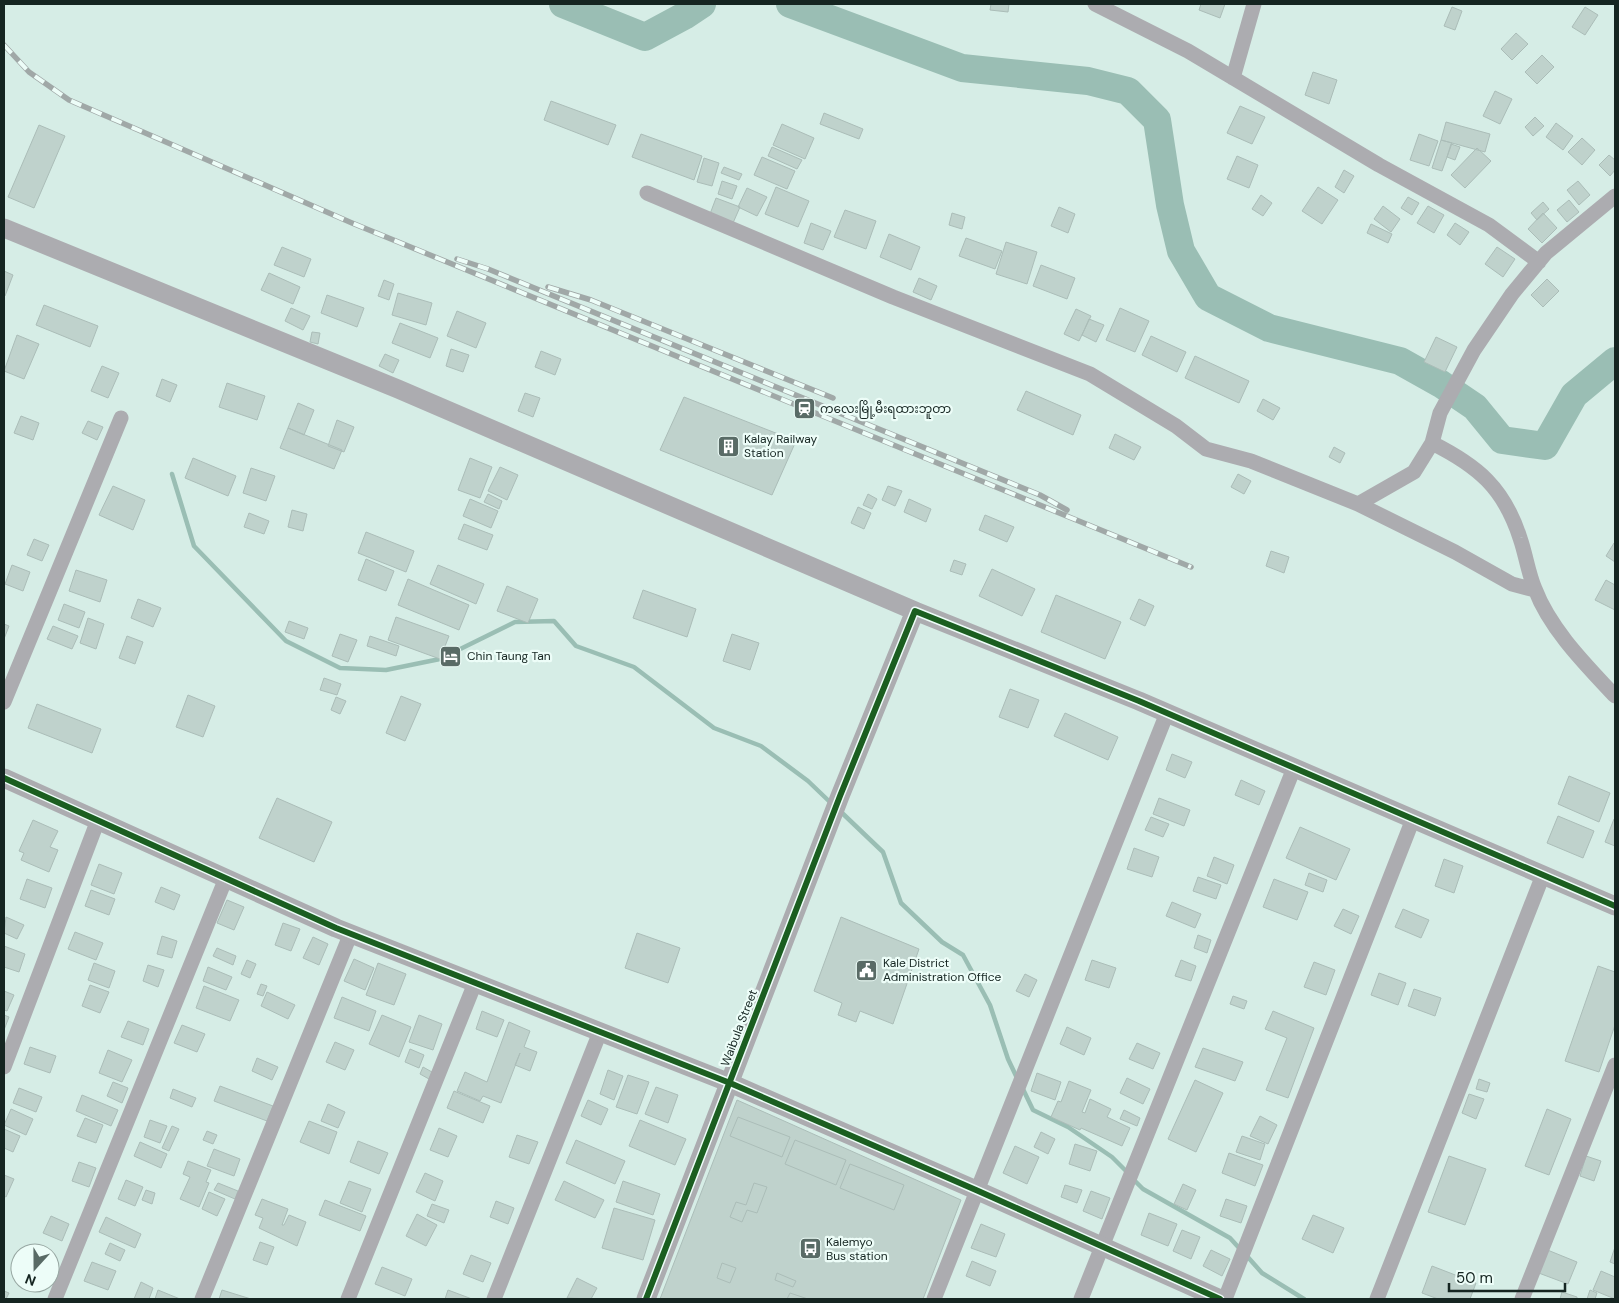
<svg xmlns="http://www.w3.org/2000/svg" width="1619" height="1303" font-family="'DM Sans','Noto Sans Myanmar',sans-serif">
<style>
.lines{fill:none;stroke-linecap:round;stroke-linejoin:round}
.stream{stroke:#9abeb4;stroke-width:4.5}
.river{stroke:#9abeb4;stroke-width:28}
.building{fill:#bfd2cc;stroke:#abbdb8}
.minor{stroke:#acacb0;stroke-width:15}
.tertiary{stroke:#acacb0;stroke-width:19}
.rail-casing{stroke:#a0a8a7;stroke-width:5.5}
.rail{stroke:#edfdf8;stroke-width:4;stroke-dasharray:11;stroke-linecap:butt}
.cycleway-casing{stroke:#edfdf8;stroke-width:9}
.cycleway{stroke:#1b5e20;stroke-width:6}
.labels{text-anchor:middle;stroke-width:4.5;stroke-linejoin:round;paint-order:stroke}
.poi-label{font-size:12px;fill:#152521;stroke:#edfdf8;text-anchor:start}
.street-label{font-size:12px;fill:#152521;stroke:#edfdf8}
</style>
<rect width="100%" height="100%" fill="#d6ede6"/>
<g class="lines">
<path class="stream" d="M172,474L194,546L286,641L340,668L386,670L440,659L515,622L554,621L576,646L634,667L714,728L761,746L808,781L832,804
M840,811L883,852L901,903L942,942L963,955L990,1005L1008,1059L1017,1078
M1022,1087L1033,1110L1068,1127L1112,1157L1128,1173
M1133,1179L1143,1189L1230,1238L1240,1249
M1246,1255L1262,1273L1304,1299"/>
<path class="river" d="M563,4L645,37L684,16L702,4
M790,4L962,68L1088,81L1128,91L1157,120L1170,205L1181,251L1208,297L1269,328L1400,361L1441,384L1475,407L1502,440L1545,446L1574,395L1615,361"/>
</g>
<path class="building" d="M991,4H1009L1008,12L990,10Z
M1201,4H1225L1220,18L1199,10Z
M1452,7L1462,11L1455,30L1444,26Z
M1585,7L1598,15L1585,35L1572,27Z
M1516,33L1528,44L1512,60L1501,49Z
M1542,55L1554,67L1537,84L1525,72Z
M1313,72L1337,80L1329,104L1305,95Z
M1495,91L1512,99L1500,124L1483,116Z
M551,101L616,125L608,145L544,120Z
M1240,106L1265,117L1252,144L1227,133Z
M824,113L863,129L859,139L820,124Z
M1535,117L1544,126L1533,136L1525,127Z
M1446,122L1490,134L1485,152L1441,140Z
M1556,123L1573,136L1563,150L1546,137Z
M782,124L814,138L805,159L773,145Z
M39,125L65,136L34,208L8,197Z
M641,134L702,156L694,180L632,157Z
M1419,134L1438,141L1429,166L1410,160Z
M1582,138L1595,150L1582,165L1568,152Z
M1441,140L1452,143L1442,171L1432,168Z
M1451,144L1460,147L1455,160L1447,157Z
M772,147L802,160L797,169L768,156Z
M1477,148L1491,161L1465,188L1451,175Z
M1609,155L1615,160V170L1610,176L1599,165Z
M1237,156L1258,165L1249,188L1227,179Z
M762,157L795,171L787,189L754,175Z
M704,158L719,163L712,186L697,182Z
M724,167L742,174L739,180L721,173Z
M1344,170L1354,176L1344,193L1335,187Z
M722,181L737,186L732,199L718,194Z
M1578,181L1590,195L1579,205L1567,190Z
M776,187L809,201L798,227L765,214Z
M1318,187L1338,200L1322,224L1302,211Z
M747,188L767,197L757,216L738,207Z
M1261,195L1272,203L1263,216L1252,209Z
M1408,197L1419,203L1412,215L1401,208Z
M716,198L740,207L733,223L710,214Z
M1569,200L1579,212L1567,222L1557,210Z
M1543,202L1549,209L1537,220L1531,213Z
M1383,206L1400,219L1391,232L1374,219Z
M1428,206L1444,215L1434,233L1417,223Z
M1059,207L1075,214L1068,233L1051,226Z
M845,210L876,221L866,249L834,237Z
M952,213L965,217L962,229L949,225Z
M1543,213L1557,228L1542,243L1528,229Z
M811,223L831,231L823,250L804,243Z
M1455,223L1469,232L1460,245L1447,235Z
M1371,224L1392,234L1388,243L1367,233Z
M889,234L920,247L911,270L880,257Z
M966,238L1002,251L995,269L959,256Z
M1006,242L1037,252L1027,284L996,274Z
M282,247L311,259L304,277L274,265Z
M1497,247L1515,259L1503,277L1485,264Z
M1041,265L1075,278L1067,299L1033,286Z
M4,271L13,275L5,296L4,295Z
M269,273L300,287L293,304L261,290Z
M919,278L937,286L931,300L913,292Z
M1547,279L1559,291L1543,307L1531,295Z
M384,280L394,284L389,300L378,296Z
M398,293L432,303L426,325L392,315Z
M327,295L364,308L357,327L321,313Z
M44,305L98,326L90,347L36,325Z
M291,308L310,316L303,330L285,321Z
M1120,308L1149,321L1135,352L1106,340Z
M1076,309L1091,316L1079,341L1064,334Z
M457,311L486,323L476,348L447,336Z
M1089,319L1104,325L1096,342L1082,335Z
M400,323L438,338L430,358L392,343Z
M312,332L320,333L318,344L310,342Z
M17,335L39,344L24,379L4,371Z
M1151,336L1186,352L1177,372L1142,355Z
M1436,337L1457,347L1445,372L1424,362Z
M451,349L469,355L463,372L446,366Z
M541,351L561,359L555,375L535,367Z
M385,354L399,360L393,373L379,366Z
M1195,356L1249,381L1239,403L1185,378Z
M102,366L119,373L108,398L91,391Z
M162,379L177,385L170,402L156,396Z
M227,383L265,396L257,420L219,407Z
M1026,391L1081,415L1073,435L1017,410Z
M525,393L540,398L533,417L518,411Z
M684,397L796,441L772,495L660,450Z
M1263,399L1280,408L1273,420L1257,411Z
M298,403L314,410L304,435L288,428Z
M21,416L39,423L33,440L14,433Z
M337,420L354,427L344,452L328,446Z
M88,421L103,427L97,440L82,433Z
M288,428L342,450L334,469L280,448Z
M1115,434L1141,447L1134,460L1109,448Z
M1334,447L1345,453L1340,463L1329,457Z
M193,458L236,476L228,496L185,478Z
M470,458L492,467L480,498L458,490Z
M500,467L518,475L507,500L488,491Z
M251,468L275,476L266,501L243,493Z
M1238,474L1251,481L1244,494L1231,487Z
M113,486L145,500L133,530L99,515Z
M888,486L902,491L895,506L882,500Z
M488,494L502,501L499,509L484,502Z
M868,494L877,499L872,509L863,505Z
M470,499L498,511L491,528L463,516Z
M909,499L931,509L926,522L904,512Z
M858,507L871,513L864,529L851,523Z
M292,510L307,514L303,531L288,527Z
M249,513L269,521L264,534L244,527Z
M985,515L1014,527L1007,542L979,530Z
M464,524L493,535L487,550L458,539Z
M366,532L414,551L406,572L358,553Z
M34,539L49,545L42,561L27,555Z
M1614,543H1615V562L1606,556Z
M1271,551L1289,557L1284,573L1266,566Z
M366,559L394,571L386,591L358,580Z
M954,560L966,564L962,575L950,571Z
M12,565L30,572L23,591L5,584Z
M438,565L484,584L476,604L430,584Z
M992,569L1035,589L1022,616L979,596Z
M76,570L107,580L100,602L69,591Z
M408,579L469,605L459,630L398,605Z
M1606,580L1615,585V610L1595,600Z
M507,586L538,599L528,623L497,611Z
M643,590L696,609L687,637L633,618Z
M1056,595L1121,622L1105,659L1041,632Z
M138,599L161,608L153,627L131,618Z
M1139,599L1154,606L1145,626L1130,619Z
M64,604L85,612L79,628L58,620Z
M396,617L449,636L440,659L388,640Z
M88,618L104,624L96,649L80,643Z
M289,621L308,628L304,639L285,632Z
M4,624L9,626L4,639Z
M53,626L78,636L72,649L47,639Z
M340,634L357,640L348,662L332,656Z
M732,634L759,643L750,670L723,661Z
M127,636L143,642L135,664L119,658Z
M370,636L399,646L396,656L367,646Z
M324,678L341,684L337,695L320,690Z
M1010,689L1039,700L1028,728L999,717Z
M188,695L215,706L203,737L176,727Z
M401,696L421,704L405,741L386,733Z
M336,697L346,701L340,714L331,710Z
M37,704L101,729L92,753L28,728Z
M1065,713L1118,737L1108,760L1054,736Z
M1172,754L1192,762L1185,778L1166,770Z
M1569,776L1610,793L1599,822L1558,804Z
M1241,780L1265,791L1259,805L1235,795Z
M277,798L332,822L314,862L259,838Z
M1159,798L1190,810L1184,826L1153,814Z
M1558,816L1594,831L1583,858L1547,843Z
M1151,817L1169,824L1163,837L1145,830Z
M1614,819L1615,820V846L1605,842Z
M33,820L58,831L50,847L58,850L49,872L21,860L24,853L19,851Z
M1300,827L1350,849L1336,880L1286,858Z
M1134,848L1159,857L1152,877L1127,869Z
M1214,857L1234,865L1227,884L1207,876Z
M1444,859L1463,866L1454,893L1435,886Z
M99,864L122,873L114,894L91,885Z
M1309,873L1327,880L1323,892L1305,885Z
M1198,877L1221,885L1216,899L1193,891Z
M27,879L52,888L45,908L20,899Z
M1274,879L1308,892L1297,920L1263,907Z
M161,887L180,895L174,910L155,902Z
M91,890L115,899L109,915L85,906Z
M227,900L244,907L234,930L217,923Z
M1172,902L1201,914L1195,928L1166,916Z
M1343,909L1359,916L1351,934L1334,926Z
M1403,909L1429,920L1421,938L1395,927Z
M6,917L24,925L17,939L4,933Z
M841,917L919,949L893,1024L860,1011L856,1022L838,1015L842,1003L814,991Z
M283,923L300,929L291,951L275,945Z
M75,932L103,943L96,960L68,949Z
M637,933L680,948L668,983L625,968Z
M1198,935L1211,940L1207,953L1194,948Z
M162,936L177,941L172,958L157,954Z
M313,937L328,944L319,965L303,958Z
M4,946L25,954L19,972L4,967Z
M217,948L236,956L233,965L213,956Z
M354,959L374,968L365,990L344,981Z
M247,960L256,964L250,978L241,974Z
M1092,960L1116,968L1109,988L1085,980Z
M1181,960L1196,966L1191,981L1175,976Z
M1314,962L1335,970L1326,995L1304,987Z
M94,963L115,971L109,988L88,980Z
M378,963L406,974L394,1005L366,995Z
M148,965L164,970L158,987L143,981Z
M1598,966L1615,972V1025L1599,1072L1565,1061Z
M208,967L232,977L226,990L203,981Z
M1379,973L1406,983L1398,1005L1371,995Z
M1025,974L1037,980L1029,997L1016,991Z
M261,984L267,986L263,996L257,994Z
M90,985L109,992L100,1013L82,1006Z
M204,986L239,1000L230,1021L196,1008Z
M1414,989L1441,998L1435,1016L1408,1006Z
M4,991L14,995L7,1011L4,1010Z
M267,992L295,1005L288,1019L261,1006Z
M1233,996L1247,1001L1244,1009L1230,1004Z
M342,997L376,1011L369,1031L334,1018Z
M482,1011L504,1020L497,1037L476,1029Z
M1273,1011L1314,1028L1288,1098L1266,1090L1287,1038L1265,1029Z
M4,1015L9,1017L4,1030Z
M382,1015L411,1027L399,1057L369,1044Z
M419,1015L442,1024L433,1050L409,1042Z
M128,1021L149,1029L143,1045L121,1037Z
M509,1022L530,1031L524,1047L537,1052L530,1071L515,1065L520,1053L501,1103L483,1096L480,1101L457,1091L465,1072L487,1082Z
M182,1025L205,1034L197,1052L174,1043Z
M1067,1027L1091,1038L1084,1055L1060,1044Z
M335,1042L354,1050L345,1070L326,1062Z
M1137,1043L1160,1053L1153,1069L1129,1059Z
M30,1047L56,1056L50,1073L24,1064Z
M1203,1048L1243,1062L1235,1081L1195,1067Z
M410,1049L424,1055L419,1068L405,1062Z
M108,1050L132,1060L122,1082L99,1073Z
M257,1058L278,1067L272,1080L252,1071Z
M423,1067L432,1072L429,1079L420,1074Z
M608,1070L623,1076L614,1100L600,1094Z
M1037,1073L1061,1082L1055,1100L1031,1091Z
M628,1075L649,1082L637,1114L616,1107Z
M1127,1078L1150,1089L1143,1104L1120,1093Z
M1479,1079L1490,1083L1487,1092L1476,1089Z
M1195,1080L1223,1093L1196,1152L1168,1139Z
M1069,1081L1091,1090L1082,1112L1085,1113L1090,1099L1111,1109L1107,1117L1130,1128L1122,1146L1081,1128L1080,1130L1051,1117L1058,1101L1061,1102Z
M113,1082L128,1088L122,1103L107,1096Z
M220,1086L273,1106L267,1121L214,1101Z
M656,1087L678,1095L668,1123L645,1114Z
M19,1088L42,1097L36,1112L13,1103Z
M173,1089L196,1098L192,1107L170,1098Z
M454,1091L490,1106L483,1123L447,1108Z
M1469,1094L1484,1099L1476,1119L1462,1113Z
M82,1095L118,1110L111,1126L76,1111Z
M588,1100L608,1109L601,1125L581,1116Z
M737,1100L961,1200L923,1299H660Z
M328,1104L345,1112L338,1128L321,1121Z
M11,1109L33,1119L26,1135L4,1125Z
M1547,1109L1571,1119L1549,1175L1525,1166Z
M1124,1110L1140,1118L1137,1126L1120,1119Z
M1260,1116L1277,1125L1268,1144L1250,1136Z
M738,1117L790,1137L782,1157L730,1136Z
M85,1118L103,1125L96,1143L77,1136Z
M150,1120L167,1126L160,1143L144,1137Z
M640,1120L686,1139L675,1165L629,1146Z
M309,1121L337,1132L329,1154L300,1142Z
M172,1126L179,1129L169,1151L162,1148Z
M439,1128L457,1136L448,1157L430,1150Z
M4,1129L20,1136L13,1152L4,1148Z
M207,1131L217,1135L213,1144L203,1140Z
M1041,1132L1055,1139L1048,1154L1034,1147Z
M517,1135L538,1142L529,1164L509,1157Z
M1242,1136L1265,1144L1260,1160L1236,1152Z
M576,1140L625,1161L615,1184L566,1163Z
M795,1140L846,1160L836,1185L785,1164Z
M358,1141L388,1153L379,1174L350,1162Z
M140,1142L167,1154L161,1168L134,1156Z
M1075,1144L1097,1151L1090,1171L1069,1164Z
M1015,1146L1039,1157L1027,1184L1003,1173Z
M214,1149L240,1159L234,1176L207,1166Z
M1229,1153L1263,1165L1255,1186L1222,1173Z
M1449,1156L1486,1169L1465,1225L1428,1212Z
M1586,1156L1601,1161L1594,1181L1580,1176Z
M188,1161L211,1170L206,1182L209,1183L199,1207L180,1199L190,1177L183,1174Z
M79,1162L96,1168L89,1187L72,1181Z
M850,1164L904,1185L894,1210L840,1188Z
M425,1173L443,1181L435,1201L416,1192Z
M4,1175L14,1179L6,1197L4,1196Z
M126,1180L143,1187L135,1206L118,1199Z
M349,1181L371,1189L362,1212L340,1203Z
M564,1181L604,1200L595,1218L555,1200Z
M623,1181L660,1194L653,1215L616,1202Z
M218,1183L238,1191L235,1199L214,1190Z
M754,1183L767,1187L757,1213L747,1210L742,1222L730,1217L736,1202L746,1205Z
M1183,1184L1196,1190L1187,1210L1174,1204Z
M1065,1185L1082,1190L1077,1203L1061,1197Z
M146,1190L155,1193L152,1204L142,1200Z
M1091,1191L1110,1198L1102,1219L1083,1211Z
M209,1192L225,1199L217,1216L202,1209Z
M262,1199L288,1209L282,1225H284L289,1215L306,1222L297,1246L259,1228L263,1218L255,1215Z
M1226,1199L1247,1206L1241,1223L1220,1216Z
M325,1200L366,1216L360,1231L319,1215Z
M496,1201L514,1208L508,1224L490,1217Z
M432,1204L449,1210L444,1223L427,1216Z
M614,1208L655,1220L643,1260L602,1248Z
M1149,1213L1177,1224L1168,1246L1141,1235Z
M417,1214L437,1225L426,1246L406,1236Z
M1313,1215L1344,1228L1333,1253L1302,1239Z
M51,1216L69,1224L62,1241L43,1233Z
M106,1217L141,1234L135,1248L99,1232Z
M981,1224L1005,1234L996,1257L971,1248Z
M1182,1230L1200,1237L1191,1259L1173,1251Z
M260,1242L274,1247L267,1265L253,1260Z
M110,1243L125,1250L120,1261L105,1254Z
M1615,1247V1264L1610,1262Z
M1545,1249L1577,1262L1568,1284L1536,1272Z
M1211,1250L1230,1259L1222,1276L1203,1266Z
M471,1255L491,1263L483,1282L463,1274Z
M972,1261L996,1271L990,1286L966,1276Z
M92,1262L116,1271L108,1290L84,1281Z
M722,1263L736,1268L730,1283L717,1278Z
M1432,1266L1476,1283L1470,1299H1438L1422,1293Z
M382,1267L412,1279L405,1296L375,1284Z
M1601,1271L1615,1277V1299L1593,1290Z
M777,1273L796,1281L793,1287L775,1280Z
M577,1278L597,1288L591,1299L567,1298Z
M141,1282L153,1288L149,1299H134Z
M158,1290L180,1299H155Z
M222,1290L251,1299H219Z
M448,1290L472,1299H445Z
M1590,1290L1597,1293L1595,1299H1587Z
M4,1291L9,1293L6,1299H4Z
M1562,1292L1577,1297V1299H1560Z
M790,1293L808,1299H787Z"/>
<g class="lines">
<path class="minor" d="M1095,4L1188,51L1379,165L1489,225L1539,262
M1233,78L1254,4
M647,193L893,297L1090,374L1176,426L1206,449L1251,461L1358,504L1455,552L1512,584L1535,590
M1432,443C1478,466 1504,488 1520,538C1526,555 1528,573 1535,589C1550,629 1586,665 1615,696
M1358,504L1414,472L1432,443L1440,413L1474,350L1512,294L1546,253L1615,196
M4,702L121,418
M4,1067L98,820
M55,1299L226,878
M202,1299L351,933
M348,1299L475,983
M494,1299L600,1032
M934,1299L1167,713
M1081,1299L1294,768
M1225,1299L1413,819
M1377,1299L1543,875
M1522,1299L1615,1065"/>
<path class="tertiary" d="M4,228L398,389L915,611
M4,778L336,928L730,1083L976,1190L1220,1299
M646,1299L840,796L915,611L1139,701L1615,906"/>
<defs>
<path id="rail" d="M4,45L29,72L69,100L143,132L352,223L1191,567
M457,259L488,269L1040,495L1067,510
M548,287L591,300L833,398"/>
</defs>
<use href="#rail" class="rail-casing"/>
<use href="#rail" class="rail"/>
<defs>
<path id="cycleway" d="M4,778L336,928L730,1083L976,1190L1220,1299
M646,1299L840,796L915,611L1139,701L1615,906"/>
</defs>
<use href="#cycleway" class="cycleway-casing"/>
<use href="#cycleway" class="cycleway"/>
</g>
<defs>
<symbol id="station-square" viewBox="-11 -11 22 22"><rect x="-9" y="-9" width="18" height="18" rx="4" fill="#596b66" stroke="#edfdf8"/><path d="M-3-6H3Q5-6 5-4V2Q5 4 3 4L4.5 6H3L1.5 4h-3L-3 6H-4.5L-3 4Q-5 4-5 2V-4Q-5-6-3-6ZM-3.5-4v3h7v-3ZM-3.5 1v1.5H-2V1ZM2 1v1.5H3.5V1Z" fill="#fff"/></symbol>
<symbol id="building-square" viewBox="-11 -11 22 22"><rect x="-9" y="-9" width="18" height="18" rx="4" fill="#596b66" stroke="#edfdf8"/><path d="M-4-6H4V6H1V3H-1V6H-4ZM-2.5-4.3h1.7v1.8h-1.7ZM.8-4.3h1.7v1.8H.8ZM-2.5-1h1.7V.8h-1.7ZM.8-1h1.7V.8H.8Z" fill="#fff"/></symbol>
<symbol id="hotel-square" viewBox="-11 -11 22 22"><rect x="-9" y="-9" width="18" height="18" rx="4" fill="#596b66" stroke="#edfdf8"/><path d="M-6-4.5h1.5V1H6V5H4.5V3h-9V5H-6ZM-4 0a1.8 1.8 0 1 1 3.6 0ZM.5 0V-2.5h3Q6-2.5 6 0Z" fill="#fff"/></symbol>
<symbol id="civic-square" viewBox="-11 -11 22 22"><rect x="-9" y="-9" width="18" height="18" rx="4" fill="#596b66" stroke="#edfdf8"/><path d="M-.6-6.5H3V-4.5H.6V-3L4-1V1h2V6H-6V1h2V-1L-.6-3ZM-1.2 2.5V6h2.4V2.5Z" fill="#fff"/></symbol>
<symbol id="bus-square" viewBox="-11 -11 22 22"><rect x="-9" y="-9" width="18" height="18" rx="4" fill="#596b66" stroke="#edfdf8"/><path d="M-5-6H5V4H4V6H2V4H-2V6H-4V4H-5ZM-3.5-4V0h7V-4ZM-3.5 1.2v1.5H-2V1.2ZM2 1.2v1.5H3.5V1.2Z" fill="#fff"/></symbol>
</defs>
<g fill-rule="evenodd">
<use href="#station-square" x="792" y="396" width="25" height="25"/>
<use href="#building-square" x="716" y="434" width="25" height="25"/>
<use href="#hotel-square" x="438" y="644" width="25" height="25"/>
<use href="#civic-square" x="854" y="958" width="25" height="25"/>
<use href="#bus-square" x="798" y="1236" width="25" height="25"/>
</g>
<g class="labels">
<g class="poi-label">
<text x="820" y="413">ကလေးမြို့မီးရထားဘူတာ</text>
<text x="744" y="443">Kalay Railway<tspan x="744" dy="14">Station</tspan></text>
<text x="467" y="660">Chin Taung Tan</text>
<text x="883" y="967">Kale District<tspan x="883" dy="14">Administration Office</tspan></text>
<text x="826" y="1246">Kalemyo<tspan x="826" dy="14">Bus station</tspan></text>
</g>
<g class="street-label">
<text transform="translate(739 1028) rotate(-69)" y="4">Waibula Street</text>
</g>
</g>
<rect width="1619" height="1303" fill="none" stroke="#152521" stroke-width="10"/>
<g transform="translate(35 1268) rotate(201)"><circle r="24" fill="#edfdf8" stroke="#97a7a2"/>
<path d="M0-4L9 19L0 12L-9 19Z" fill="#596b66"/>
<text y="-8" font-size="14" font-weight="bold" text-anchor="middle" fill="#152521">N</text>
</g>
<path d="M1449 1283v8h116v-8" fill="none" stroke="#152521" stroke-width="2.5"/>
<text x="1456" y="1283" font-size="15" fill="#152521" stroke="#edfdf8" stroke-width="4" paint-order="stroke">50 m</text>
</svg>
